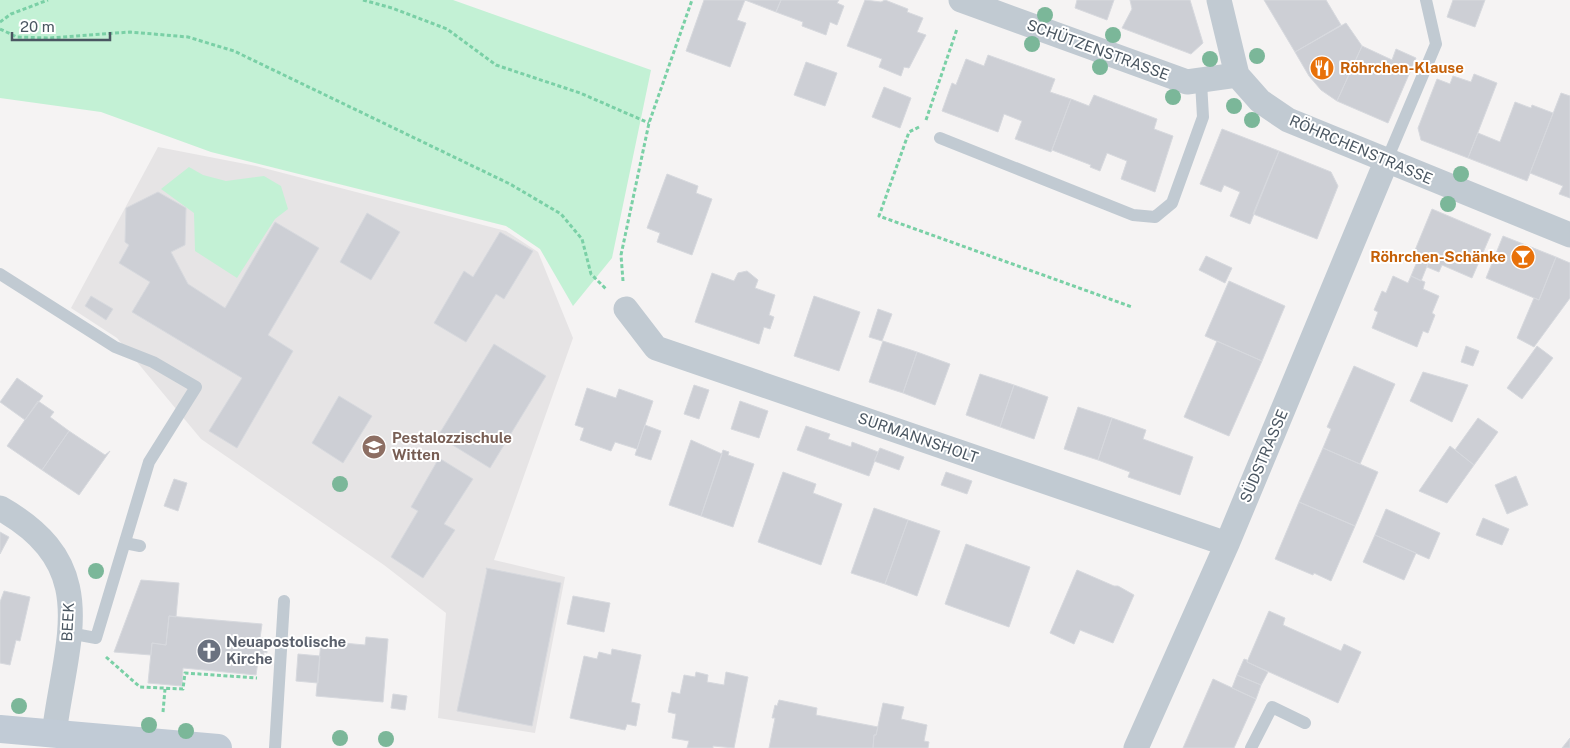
<svg xmlns="http://www.w3.org/2000/svg" width="1570" height="748" font-family="'Public Sans',sans-serif">
<style>
.education{fill:#e6e4e5}
.green{fill:#c3f1d5}
.building{fill:#cdcfd5;stroke:#d7d9de}
.lines{fill:none;stroke-linecap:round;stroke-linejoin:round}
.path{stroke:#7ad0a6;stroke-width:3;stroke-dasharray:4 2.5;stroke-linecap:butt}
.service{stroke:#c1cad2;stroke-width:12}
.minor{stroke:#c1cad2;stroke-width:25}
.secondary{stroke:#c1cbd6;stroke-width:28}
.tree{fill:#7bb799}
.labels{text-anchor:middle;stroke-width:4;stroke-linejoin:round;paint-order:stroke}
.street-label{font-size:15px;fill:#4a5661;stroke:#fff}
.food-label{font-size:15px;font-weight:bold;fill:#c56008;stroke:#fff;text-anchor:start}
.education-label{font-size:15px;font-weight:bold;fill:#785e54;stroke:#fff;text-anchor:start}
.worship-label{font-size:15px;font-weight:bold;fill:#5b616d;stroke:#fff;text-anchor:start}
</style>
<rect width="100%" height="100%" fill="#f5f3f3"/>
<path class="education" d="M158,147L256,166L506,231L538,252L573,338L494,560L565,577L535,733L438,718L446,613L384,565L201,439L117,338L71,308Z"/>
<path class="green" d="M0,0H453L651,70L612,258L573,306L540,249L506,226L211,152L101,112L0,98Z
M189,167L203,175L226,181L264,176L281,186L288,209L275,219L237,278L195,251L194,213L161,189Z"/>
<path class="building" d="M704,0H781L776,12L745,0L737,20L746,23L730,67L686,51Z
M781,0H839L837,3L844,6L837,25L830,22L826,35L802,26L803,22L776,12Z
M865,0L881,2L885,0L908,9L907,12L923,18L917,32L926,35L909,68L904,67L901,76L879,67L882,59L847,46Z
M1077,0H1114L1107,20L1075,8Z
M1130,0H1190L1203,43L1191,54L1122,28L1132,9Z
M1264,0H1326L1341,25L1295,52Z
M1453,0H1485L1475,27L1447,17Z
M1346,23L1362,46L1337,101L1321,90L1309,76L1295,52Z
M1362,46L1392,60L1396,49L1416,58L1388,123L1337,101Z
M988,55L1055,79L1050,92L1071,99L1051,152L1015,139L1022,121L1004,114L998,132L942,111L952,83L956,85L966,59L984,66Z
M806,62L837,73L825,106L794,95Z
M1474,74L1497,83L1468,158L1421,140L1418,128L1437,79L1450,84L1453,76L1471,82Z
M884,87L911,98L900,128L872,117Z
M1561,93L1570,96V198L1559,194L1563,186L1530,173Z
M1094,95L1157,119L1154,129L1173,136L1155,192L1121,179L1127,161L1107,153L1100,171L1090,167L1091,165L1052,150L1071,99L1089,106Z
M1515,102L1531,108L1532,105L1553,113L1527,181L1468,158L1478,133L1500,142Z
M1222,129L1279,151L1250,224L1230,216L1240,192L1224,185L1221,192L1200,184Z
M1279,151L1331,172L1338,186L1317,239L1253,214Z
M667,174L698,186L696,193L712,199L692,255L657,242L660,233L647,228Z
M158,192L186,208L185,245L171,252L188,284L225,308L275,222L319,248L268,335L293,351L237,448L209,431L242,378L132,312L150,282L119,263L129,245L125,242L126,208Z
M1432,209L1491,234L1472,278L1442,265L1439,272L1427,267L1429,261L1413,255Z
M367,213L400,232L371,280L340,262Z
M500,232L533,251L504,299L496,294L466,342L434,323L464,271L473,277Z
M1503,236L1556,257L1539,300L1486,278Z
M1206,256L1232,268L1225,283L1199,270Z
M1419,257L1429,261L1421,281L1411,276Z
M1556,257L1570,263V298L1534,347L1517,338L1534,298L1539,300Z
M747,271L758,280L755,288L775,295L769,315L774,317L770,329L764,327L759,344L695,322L712,273L734,281L738,273Z
M1393,276L1408,283L1411,276L1425,282L1423,289L1439,296L1432,313L1435,315L1428,333L1423,331L1417,347L1372,328L1378,312L1374,310L1382,291L1386,293Z
M1229,281L1285,306L1262,361L1205,336Z
M91,296L113,309L106,320L85,306Z
M814,296L860,312L839,371L794,356Z
M878,309L892,314L882,341L869,337Z
M883,341L917,352L903,393L869,382Z
M1217,341L1262,361L1229,436L1184,417Z
M494,344L546,376L490,468L438,436Z
M1466,346L1479,351L1473,366L1461,362Z
M1537,346L1553,358L1522,399L1507,388Z
M917,352L950,364L935,405L903,393Z
M1354,366L1395,384L1360,464L1323,448L1331,429L1327,427Z
M1423,372L1468,385L1452,422L1410,401Z
M980,374L1014,385L1000,427L966,415Z
M17,378L43,396L25,420L0,402Z
M694,385L709,390L699,419L684,414Z
M1014,385L1048,397L1034,439L1000,427Z
M587,388L616,398L619,389L653,401L637,449L615,442L611,451L580,440L584,428L575,425Z
M339,396L372,416L343,463L312,443Z
M38,401L54,412L50,417L69,431L42,470L7,446Z
M740,401L768,411L759,438L731,429Z
M1078,407L1112,418L1098,460L1064,449Z
M1112,418L1146,430L1143,439L1193,457L1180,495L1128,477L1130,472L1098,460Z
M1478,418L1498,432L1474,465L1455,450Z
M645,425L661,431L651,460L635,455Z
M806,426L830,434L828,439L851,447L852,442L878,452L869,476L797,450Z
M69,431L105,455L110,451L79,495L42,470Z
M691,440L722,454L701,516L669,505Z
M1450,446L1474,465L1447,503L1419,491Z
M880,448L904,457L899,470L874,461Z
M1323,448L1378,472L1355,526L1299,502Z
M723,450L729,452L728,455L754,464L733,527L701,516Z
M439,458L473,479L444,524L455,530L423,578L391,557L418,511L411,507Z
M783,472L816,484L813,493L842,504L821,565L758,542Z
M946,472L972,481L967,494L941,485Z
M1516,476L1528,505L1507,514L1495,485Z
M174,479L187,483L178,511L164,506Z
M1299,502L1355,526L1331,581L1314,573L1313,575L1275,559Z
M874,508L908,520L885,584L851,573Z
M1386,509L1440,533L1429,559L1375,535Z
M1483,518L1509,529L1502,545L1476,535Z
M908,520L940,531L917,596L885,584Z
M0,532L9,537L0,554Z
M1375,535L1416,553L1404,580L1363,562Z
M966,544L1030,567L1009,627L945,604Z
M486,568L561,583L532,726L457,711L487,570Z
M1077,570L1114,586H1118L1134,595L1113,643L1080,630L1074,644L1050,633Z
M141,580L179,583L176,617L169,616L166,645L152,643L151,655L114,652Z
M4,591L30,597L20,641L16,640L10,665L0,663V602Z
M573,596L610,603L604,632L567,624Z
M1269,611L1285,618L1283,625L1341,651L1344,644L1361,652L1338,703L1247,662Z
M169,616L262,624L260,638H265L264,648L267,649V653L264,652L263,662L258,661L256,675L183,668L182,686L148,683L152,643L166,645Z
M366,637L388,639L383,702L316,696L321,641L365,645Z
M612,649L641,655L631,702L640,704L636,726L627,724L625,730L570,718L584,656L597,659L599,652L611,655Z
M298,654L320,656L318,683L296,681Z
M1244,659L1247,660V662L1268,672L1261,685L1237,675Z
M696,672L708,675L707,682L724,685L726,672L748,677L734,748L713,746V748H687L689,741L672,738L676,714L668,712L672,692L680,694L684,675L695,677Z
M1237,675L1261,685L1256,699L1232,688Z
M1213,679L1256,699L1234,748H1183Z
M393,694L407,696L405,710L391,708Z
M779,700L817,708L816,715L878,727L876,735H874L873,748H769L775,718H772L775,705L777,706Z
M883,703L904,707L901,719L927,725L924,741L929,742L928,748H873L874,735H876Z
M1570,738V748H1562Z"/>
<g class="lines">
<path class="path" d="M363,0L392,8L447,29L496,65L580,93L649,123
M0,22L11,14L48,0
M0,29L17,37L49,38L130,32L188,37L234,51L510,184L561,214L582,239L591,274L606,289
M926,120L957,29
M919,127L909,132L879,216L1132,307
M623,281L621,255L649,123L692,0
M106,657L140,687L183,689L185,673L257,678
M163,712L165,689"/>
<path class="service" d="M940,138L1133,215L1155,217L1172,203L1203,117L1201,82
M1386,162L1436,44L1426,0
M0,274L115,347L153,362L196,387L149,462L96,638L69,633
M125,543L140,546
M275,748L284,601
M1251,748L1272,707L1305,723"/>
<path class="minor" d="M961,0L1187,82L1237,75
M1219,0L1237,75L1260,101L1288,120L1570,235
M626,309L656,348L1227,544
M0,508C103,566 66,638 54,734
M1136,748L1227,544L1386,162"/>
<path class="secondary" d="M0,729L218,748"/>
</g>
<g class="tree">
<circle cx="1045" cy="15" r="8"/>
<circle cx="1113" cy="35" r="8"/>
<circle cx="1032" cy="44" r="8"/>
<circle cx="1257" cy="56" r="8"/>
<circle cx="1210" cy="59" r="8"/>
<circle cx="1100" cy="67" r="8"/>
<circle cx="1173" cy="97" r="8"/>
<circle cx="1234" cy="106" r="8"/>
<circle cx="1252" cy="120" r="8"/>
<circle cx="1461" cy="174" r="8"/>
<circle cx="1448" cy="204" r="8"/>
<circle cx="340" cy="484" r="8"/>
<circle cx="96" cy="571" r="8"/>
<circle cx="19" cy="706" r="8"/>
<circle cx="149" cy="725" r="8"/>
<circle cx="186" cy="731" r="8"/>
<circle cx="340" cy="738" r="8"/>
<circle cx="386" cy="739" r="8"/>
</g>
<defs>
<symbol id="restaurant-disc" viewBox="-11 -11 22 22"><circle r="9.5" fill="#e8710a" stroke="#fff"/><path d="M-5-6h1v4h1v-4h1v4h1v-4h1v5L-1.5 .5V6h-2V.5L-5-1ZM5-6V6H3V1.5H1.5Q1.5-4 5-6Z" fill="#fff"/></symbol>
<symbol id="bar-disc" viewBox="-11 -11 22 22"><circle r="9.5" fill="#e8710a" stroke="#fff"/><path d="M-6-5H6L.8 .8V4.5H3.5V6h-7V4.5H-.8V.8Z" fill="#fff"/></symbol>
<symbol id="school-disc" viewBox="-11 -11 22 22"><circle r="9.5" fill="#8d6e63" stroke="#fff"/><path d="M0-5L7-2L0 1L-7-2ZM-4 1L0 2.5L4 1V4Q0 6-4 4Z" fill="#fff"/></symbol>
<symbol id="church-disc" viewBox="-11 -11 22 22"><circle r="9.5" fill="#6b7280" stroke="#fff"/><path d="M-1.2-6h2.4v3.5h3.3v2.4h-3.3V6h-2.4V-.1h-3.3v-2.4h3.3Z" fill="#fff"/></symbol>
</defs>
<g fill-rule="evenodd">
<use href="#restaurant-disc" x="1308" y="54" width="28" height="28"/>
<use href="#bar-disc" x="1509" y="243" width="28" height="28"/>
<use href="#school-disc" x="360" y="433" width="28" height="28"/>
<use href="#church-disc" x="195" y="637" width="28" height="28"/>
</g>
<g class="labels">
<g class="street-label">
<text transform="translate(1098 50) rotate(20)" y="5">SCHÜTZENSTRASSE</text>
<text transform="translate(1361 150) rotate(23)" y="5">RÖHRCHENSTRASSE</text>
<text transform="translate(918 438) rotate(19)" y="5">SURMANNSHOLT</text>
<text transform="translate(1264 456) rotate(-67)" y="5">SÜDSTRASSE</text>
<text transform="translate(68 622) rotate(-87)" y="5">BEEK</text>
</g>
<g class="food-label">
<text x="1340" y="73">Röhrchen-Klause</text>
<text x="1506" y="262" text-anchor="end">Röhrchen-Schänke</text>
</g>
<g class="education-label">
<text x="392" y="443">Pestalozzischule<tspan x="392" dy="17">Witten</tspan></text>
</g>
<g class="worship-label">
<text x="226" y="647">Neuapostolische<tspan x="226" dy="17">Kirche</tspan></text>
</g>
</g>
<path d="M12 32v8h98v-8" fill="none" stroke="#4a5661" stroke-width="2.5"/>
<text x="20" y="32" font-size="15" fill="#4a5661" stroke="#ffffff" stroke-width="4" paint-order="stroke">20 m</text>
</svg>
